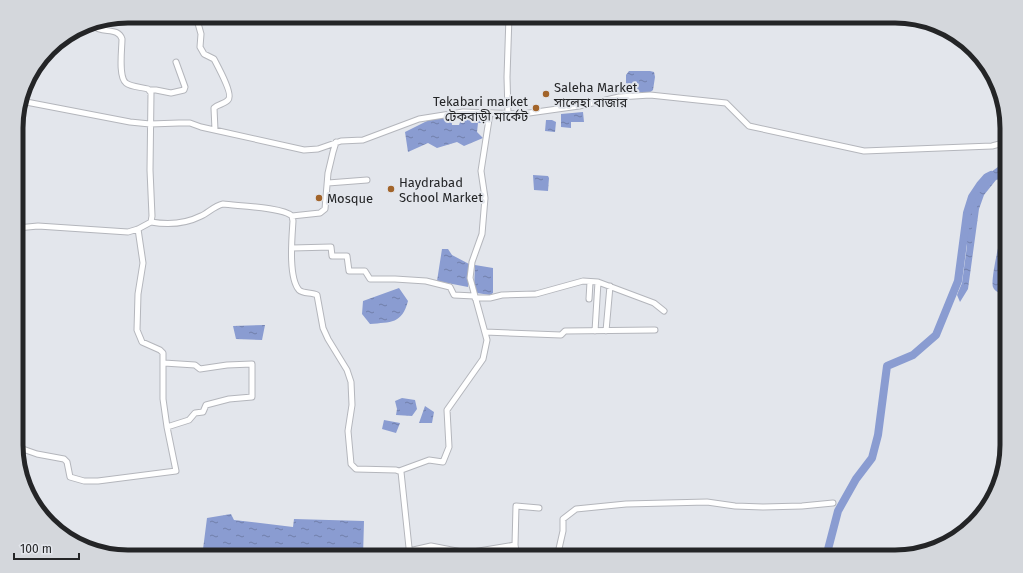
<svg xmlns="http://www.w3.org/2000/svg" width="1023" height="573" font-family="'Fira Sans','Noto Sans Bengali',sans-serif">
<style>
.water{fill:url(#water-ripples)}
.lines{fill:none;stroke-linecap:round;stroke-linejoin:round}
.river{stroke:#8a9cd1;stroke-width:8}
.minor-casing{stroke:#b4b6bc;stroke-width:7}
.minor{stroke:#fff;stroke-width:5}
.poi-dot{fill:#a2642a;stroke:#e3e6ec;stroke-width:1.5}
.labels{text-anchor:middle;stroke-width:4;stroke-linejoin:round;paint-order:stroke}
.poi-label{font-size:13px;fill:#242527;stroke:#e3e6ec;text-anchor:start}
.rim{fill:none;stroke:#242527;stroke-width:5}
</style>
<defs>
<pattern id="water-ripples" width="26" height="14" patternUnits="userSpaceOnUse"><rect width="26" height="14" fill="#8a9cd1"/><path d="M2 4q2-2 4 0t4 0M15 11q2-2 4 0t4 0" fill="none" stroke="#717faa"/></pattern>
</defs>
<rect width="100%" height="100%" fill="#e3e6ec"/>
<path class="water" d="M629,71H650L654,72L655,77L653,90L649,93L626,91V75Z
M583,112L584,122H571V128L561,127V114Z
M451,115L452,125H459L462,117L481,118L482,123H478L477,132L483,138L464,146L457,142L437,148L428,143L408,152L405,132L429,120Z
M546,120H552L556,122L555,132L545,131Z
M1002,164L1007,165V177L996,180L984,195L979,209L968,289L960,302L957,295L962,283L967,246L966,225L973,194L987,175Z
M533,175L548,176L549,178L548,191L534,190Z
M1007,221V310L1005,308L1002,295C999,292 994,291 993,287C990,280 1002,226 1007,221Z
M442,249H448L452,255L469,264L468,287L437,281Z
M475,265L493,268V293L490,295L477,293L474,289Z
M399,288L408,301C402,324 391,322 370,324L362,314L363,301Z
M265,325L262,340L236,339L233,326Z
M402,398L415,400L417,409L412,416L396,415L397,409L395,401Z
M425,406L434,412L432,423H419Z
M384,420L400,423L396,433L382,429Z
M231,514L234,520L293,527L294,519L364,521L363,557H202L207,518Z"/>
<g class="lines">
<path class="river" d="M826,557L838,511L856,479L872,458L878,435L887,366L913,355L936,335L958,281L967,213L972,197L980,185L987,177L991,175"/>
<defs>
<path id="minor" d="M196,16L201,34L200,47L204,54L214,59C217,65 234,95 228,100C225,104 218,104 214,108L215,130
M150,90H156L171,93L184,90L185,87L176,62
M21,101L130,122L150,124L179,123H190L201,127L304,150L318,149L341,141L363,140L419,119L463,112L522,114L579,106L619,97L650,95L726,103L749,126L864,151L966,147L992,146L1007,142
M508,113L507,77L509,16
M328,183L367,180
M292,216L320,213L325,209L328,173L333,152L336,142
M151,222C168,225 185,224 201,216C208,213 214,206 223,204C237,206 283,207 292,216L293,221C292,237 288,277 299,290C303,294 312,292 317,295L323,328L328,339L347,370L351,382L352,405L348,431L351,464L356,469L396,470L401,472L410,557
M17,228L38,226L128,232L138,229L151,222L152,216L150,170L151,93L148,89C141,87 131,87 126,83C118,77 122,49 122,39C119,29 108,32 99,29C96,28 93,25 91,23
M292,248L331,247L332,256H347L349,271H365L370,279H395L426,281L450,287L454,295L474,296
M475,298H490L502,295L536,294L583,281L598,282L654,303L664,311
M589,299L590,282
M595,331L598,282
M606,331L610,286
M485,332L561,335L565,331L655,330
M164,363L195,365L200,369L227,365L252,364V397L229,399L206,405L203,412L195,413L189,420L167,427
M17,447L37,454L64,459L67,462L70,477L84,481H98L176,471L167,427L163,399V353L160,350L142,342L137,330L138,294L143,263L138,229
M399,471L429,460L443,462L449,447L447,410L483,359L487,340L470,278L472,262L482,234L485,198L481,171L490,113
M515,545L516,506L539,508
M409,551L431,546L467,553L515,545L517,557
M531,557L558,553L563,531V519L576,509L626,504L707,502L735,506L763,507L802,506L833,503"/>
</defs>
<use href="#minor" class="minor-casing"/>
<use href="#minor" class="minor"/>
</g>
<g class="poi-dot">
<circle cx="546" cy="94" r="4"/>
<circle cx="536" cy="108" r="4"/>
<circle cx="391" cy="189" r="4"/>
<circle cx="319" cy="198" r="4"/>
</g>
<g class="labels">
<g class="poi-label">
<text x="554" y="92">Saleha Market<tspan x="554" dy="15">সালেহা বাজার</tspan></text>
<text x="528" y="106" text-anchor="end">Tekabari market<tspan x="528" dy="15">টেকবাড়ী মার্কেট</tspan></text>
<text x="399" y="187">Haydrabad<tspan x="399" dy="15">School Market</tspan></text>
<text x="327" y="203">Mosque</text>
</g>
</g>
<path d="M0 0H1023V573H0ZM128 23H895A105 105 0 0 1 1000 128V445A105 105 0 0 1 895 550H128A105 105 0 0 1 23 445V128A105 105 0 0 1 128 23Z" fill="#d4d7dc" fill-rule="evenodd"/>
<path class="rim" d="M128 23H895A105 105 0 0 1 1000 128V445A105 105 0 0 1 895 550H128A105 105 0 0 1 23 445V128A105 105 0 0 1 128 23Z"/>
<path d="M14 553v6h65v-6" fill="none" stroke="#242527" stroke-width="2"/>
<text x="20" y="553" font-size="12" fill="#242527" stroke="#e3e6ec" stroke-width="3" paint-order="stroke">100 m</text>
</svg>
